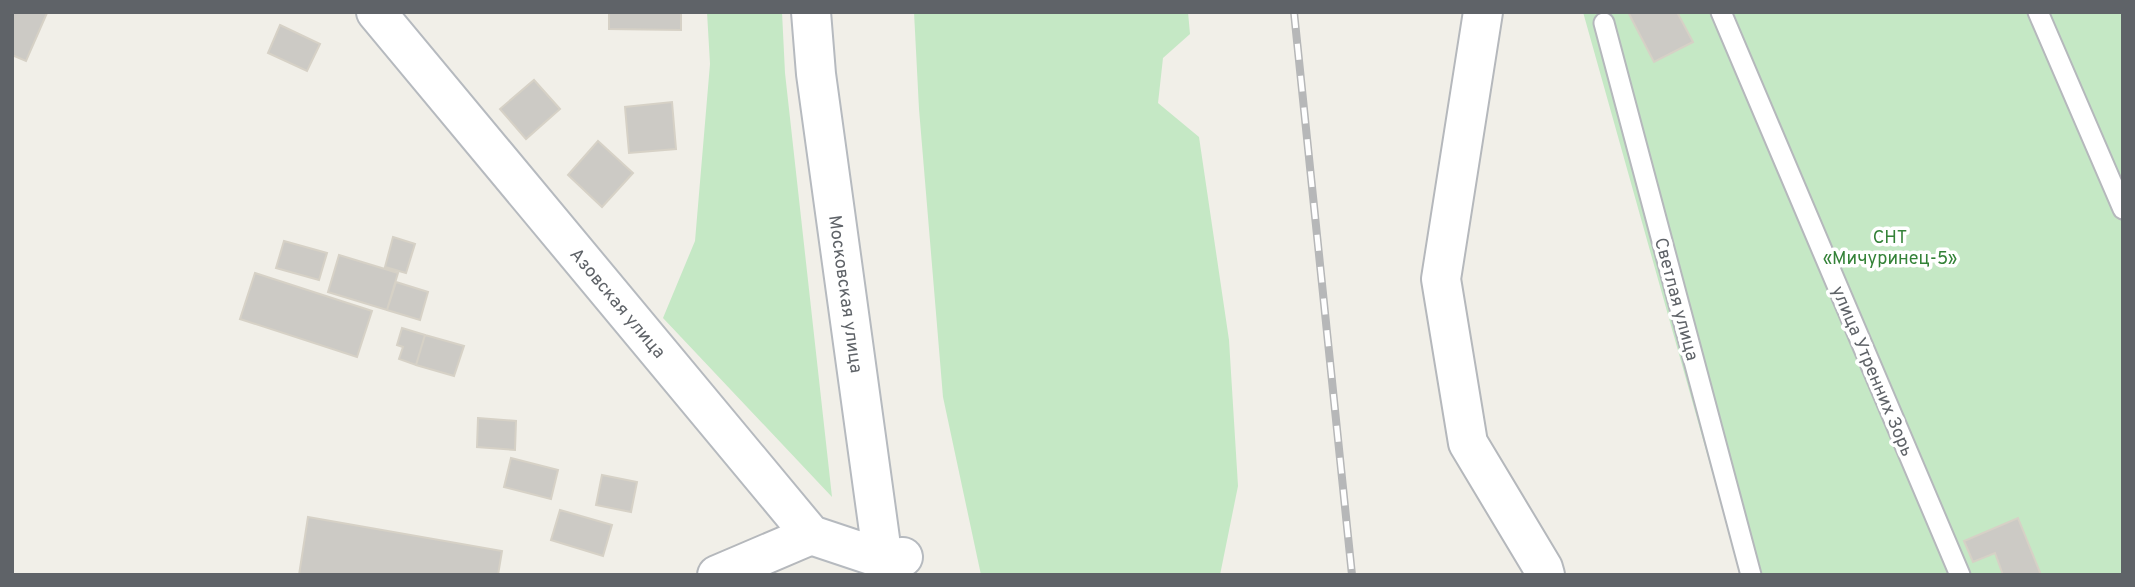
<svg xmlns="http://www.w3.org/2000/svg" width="2135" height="587" font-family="Overpass,sans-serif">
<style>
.green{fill:#c5e8c5}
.building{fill:#cccac5;stroke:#d6d1c6;stroke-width:2}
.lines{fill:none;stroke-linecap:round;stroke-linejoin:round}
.lane-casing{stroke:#b5b8bc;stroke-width:23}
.street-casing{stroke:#b5b8bc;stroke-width:42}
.secondary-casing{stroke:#b6babf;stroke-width:42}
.lane{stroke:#fff;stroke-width:19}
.street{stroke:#fff;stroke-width:38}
.secondary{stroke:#fff;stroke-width:38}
.rail-casing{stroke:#b6b7b8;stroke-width:8}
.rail{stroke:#fff;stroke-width:5;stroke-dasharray:16;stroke-linecap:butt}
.labels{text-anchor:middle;stroke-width:7;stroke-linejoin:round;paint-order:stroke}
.park-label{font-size:18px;fill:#348238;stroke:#fff}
.street-label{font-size:18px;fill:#5f6368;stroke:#fff}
</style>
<rect width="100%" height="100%" fill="#f1efe8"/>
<path class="green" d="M707,12H782L785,73L832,497L663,318L695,241L710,64Z
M914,12H1188L1190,34L1163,58L1158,103L1199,137L1229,340L1238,486L1220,575H981L943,397L919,109Z
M1583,12H2123V575H1741Z"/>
<path class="building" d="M12,12L47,13L26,61L12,55Z
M609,12H681V30L609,29Z
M1628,12H1677L1693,42L1654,62Z
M280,25L320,44L307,71L268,53Z
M534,80L560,109L526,139L500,109Z
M672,102L676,149L629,153L625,107Z
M598,141L633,173L602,207L568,175Z
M393,237L415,244L406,273L385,267Z
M284,241L327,253L319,280L276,268Z
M339,255L398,273L387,310L328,292Z
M255,273L372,311L357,357L240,319Z
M396,282L428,292L420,320L387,310Z
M402,328L425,335L416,365L399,359L403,347L397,345Z
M425,335L464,346L454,376L416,365Z
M478,418L516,421L515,450L477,447Z
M511,458L558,470L551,499L504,487Z
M602,475L637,482L631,512L596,505Z
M560,510L612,525L603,556L551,540Z
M308,517L502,551L498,575H299Z
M2018,518L2041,575H2003L1995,553L1973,562L1964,541Z"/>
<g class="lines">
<defs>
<path id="lane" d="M1721,12L1960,575
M2038,12L2123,209
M1604,23L1751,575"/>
<path id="street" d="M1483,12L1441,279L1468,443L1543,568L1545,575
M717,575L811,535"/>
<path id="secondary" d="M376,12L811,535L883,559L903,557
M811,12L816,74L885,575"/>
</defs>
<use href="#lane" class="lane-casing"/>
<use href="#street" class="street-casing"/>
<use href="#secondary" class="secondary-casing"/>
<use href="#lane" class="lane"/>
<use href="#street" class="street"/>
<use href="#secondary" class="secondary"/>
<defs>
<path id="rail" d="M1294,12L1352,575"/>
</defs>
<use href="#rail" class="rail-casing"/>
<use href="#rail" class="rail"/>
</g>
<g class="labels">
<g class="park-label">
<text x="1890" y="243">СНТ<tspan x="1890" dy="21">«Мичуринец-5»</tspan></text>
</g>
<g class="street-label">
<text transform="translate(846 294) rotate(82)" y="6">Московская улица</text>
<text transform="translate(1677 299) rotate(75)" y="6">Светлая улица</text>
<text transform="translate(618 303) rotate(50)" y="6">Азовская улица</text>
<text transform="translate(1873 371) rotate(67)" y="6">улица Утренних Зорь</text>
</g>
</g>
<rect width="2135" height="587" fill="none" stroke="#5f6368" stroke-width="28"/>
</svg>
